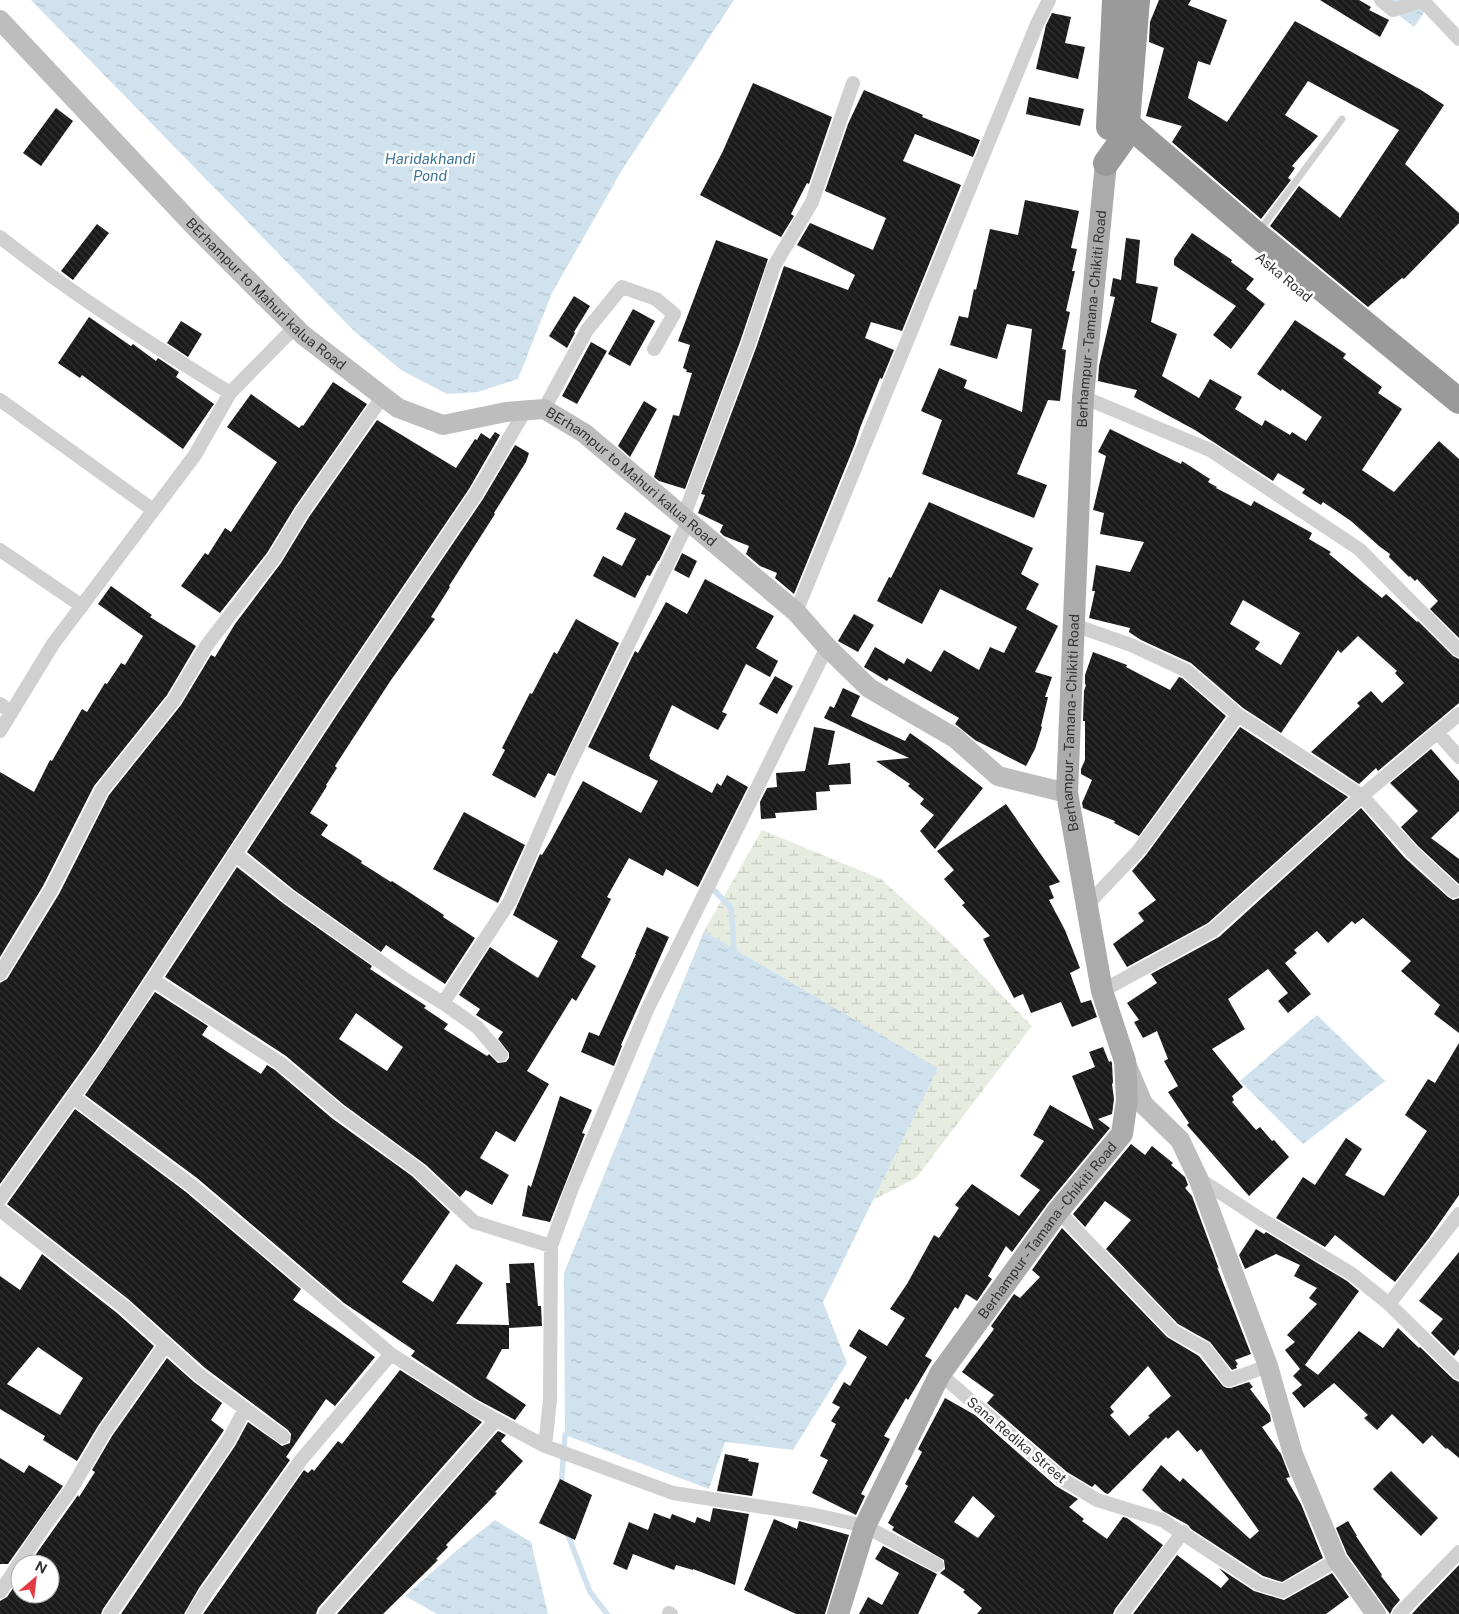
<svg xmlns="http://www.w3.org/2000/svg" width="1459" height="1614" font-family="'Public Sans',sans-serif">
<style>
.wetland{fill:url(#wetland-marsh)}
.water{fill:url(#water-ripples)}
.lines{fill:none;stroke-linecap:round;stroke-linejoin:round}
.stream{stroke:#cfe2ee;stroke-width:5.5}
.building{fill:url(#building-back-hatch);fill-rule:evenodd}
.lane{stroke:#d0d0d0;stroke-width:7}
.street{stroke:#d0d0d0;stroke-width:14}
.secondary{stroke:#bdbdbd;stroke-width:20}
.primary{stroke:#ababab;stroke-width:22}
.highway{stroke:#9a9a9a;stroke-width:26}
.labels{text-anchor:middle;stroke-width:5;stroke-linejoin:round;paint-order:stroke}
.street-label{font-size:14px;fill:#333;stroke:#fff}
.water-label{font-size:15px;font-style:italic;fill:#3f7597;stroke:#fff}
</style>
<defs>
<pattern id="wetland-marsh" width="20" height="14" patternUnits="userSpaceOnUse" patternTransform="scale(1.25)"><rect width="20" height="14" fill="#e6ecdf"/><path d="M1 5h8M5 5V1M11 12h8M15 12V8" fill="none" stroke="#c6cbc0"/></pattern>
<pattern id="water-ripples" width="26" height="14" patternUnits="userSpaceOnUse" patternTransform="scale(1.25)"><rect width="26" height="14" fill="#cfe2ee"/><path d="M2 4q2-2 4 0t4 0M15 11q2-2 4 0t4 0" fill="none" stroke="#b2c2cd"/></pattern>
<pattern id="building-back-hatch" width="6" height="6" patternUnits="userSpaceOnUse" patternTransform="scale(1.25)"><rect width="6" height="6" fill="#1a1a1a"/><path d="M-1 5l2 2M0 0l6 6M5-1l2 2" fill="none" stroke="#333"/></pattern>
</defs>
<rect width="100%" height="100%" fill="#fff"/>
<path class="wetland" d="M762,830L881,879L949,941L1032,1026L916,1178L873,1200L938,1068L704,931Z"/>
<path class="water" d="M31,0H734L622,170L552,293L518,379L478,392L447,394L401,370L354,331Z
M1379,0H1433L1414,27Z
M704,931L938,1068L823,1302L847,1363L793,1450L725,1442L709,1489L565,1435L564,1273Z
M1317,1015L1385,1081L1303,1144L1240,1081Z
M495,1520L531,1542L548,1614H437L405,1596L456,1551Z"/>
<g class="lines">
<path class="stream" d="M710,886L731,908L734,949L732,956
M561,1487L565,1435L569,1430
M566,1530L590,1592L607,1614"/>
</g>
<path class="building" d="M1159,0H1191L1188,5L1227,20L1210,65L1198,61L1188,98L1227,122L1295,21L1421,90L1444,105L1405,164L1459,213V223L1404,279L1402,278L1368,307L1270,226L1299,186L1340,218L1399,130L1308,81L1285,115L1318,136L1292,166L1295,168L1288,178L1291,180L1261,219L1172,142L1182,126L1146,116L1164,48L1149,42L1150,22Z
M1320,0H1359L1371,7L1369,10L1389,20L1380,37Z
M1052,13L1071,17L1065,43L1085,47L1078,79L1036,69L1046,25Z
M753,83L832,117L809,184L807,183L791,214L794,216L781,237L700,195L722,153Z
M864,90L923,115L922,117L980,140L973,157L915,134L903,161L961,185L902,331L871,322L865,338L894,350L882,379L880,378L860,428L855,444L794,594L775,578L777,573L760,566L746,554L749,546L724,536L720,532L723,525L698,513L705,495L701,494L756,348L784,266L848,290L855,275L797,245L810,223L873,250L886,218L825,191L848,124Z
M1029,97L1084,109L1080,126L1026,114Z
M56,108L73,121L41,166L23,153Z
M1025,200L1079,211L1071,248L1077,249L1072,271H1075L1066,311L1070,312L1062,349L1066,350L1060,401L1048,400L1017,474L1047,485L1034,518L922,474L942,420L921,411L939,368L967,380L964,388L1022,412L1032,329L1007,324L997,359L950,345L959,316L968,318L974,289L976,290L990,229L1018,235Z
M97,224L109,233L73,280L61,271Z
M1192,233L1232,260L1231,262L1254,279L1246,289L1265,304L1231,349L1213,335L1236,306L1174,265V259Z
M1126,238L1140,240L1136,283L1158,287L1151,322L1177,334L1162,376L1199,398L1210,379L1242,397L1235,409L1262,426L1265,420L1290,435L1292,432L1306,441L1322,417L1282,389L1281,391L1257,374L1295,320L1346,354L1343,358L1382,387L1378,393L1402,409L1362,470L1394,492L1439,441L1459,459V638L1430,609L1438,601L1417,579L1415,581L1410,576L1409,577L1389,557L1390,554L1379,546L1351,521L1323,502L1321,505L1302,493L1305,489L1278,473L1273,481L1195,430L1134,397L1137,390L1098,381L1099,366L1115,297L1110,296L1113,278L1121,280Z
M716,240L768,259L740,342L685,489L659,481L654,477L673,415L679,416L692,373L686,372L687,370L683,368L690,345L678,341Z
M574,296L590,306L574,332L575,333L567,348L549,336Z
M633,309L655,321L630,366L608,354Z
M89,317L131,346L133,344L156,361L158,358L179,372L176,377L214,404L183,449L82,375L80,378L58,363Z
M181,321L202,334L188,357L167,343Z
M591,342L607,351L577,404L562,396Z
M333,382L367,404L295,507L267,553L220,613L181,586L205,553L208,555L225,528L231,532L277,462L227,427L251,394L299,428L302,425L303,426Z
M644,401L657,409L630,457L618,446Z
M377,420L456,468L475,439L477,440L481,433L490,439L495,432L500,435L469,489L326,700L97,1049L0,1184V983L7,979L59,894L109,795L181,705L211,655L215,657L235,624L281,563L309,517Z
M1110,429L1181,464L1182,461L1210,479L1208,482L1217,487L1216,488L1251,506L1254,501L1312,533L1309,539L1331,552L1329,554L1382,598L1386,594L1417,622L1418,621L1453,656L1459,659V703L1378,771L1376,768L1359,784L1311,752L1360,706L1357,703L1371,691L1382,703L1404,683L1395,673L1397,671L1358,636L1341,653L1338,650L1281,733L1243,708L1191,663L1141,640L1129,632L1130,628L1089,618L1095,591H1092L1096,565L1130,572L1144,542L1100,534L1104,513L1093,510L1106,456L1098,452ZM1243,600L1300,633L1281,665L1255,649L1260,642L1230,624Z
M515,445L529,453L526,462L494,513L495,514L449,586L450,587L431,617L435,619L391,680L335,766L337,768L326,785L327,786L310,813L328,825L321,835L362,861L361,863L391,882L392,881L444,915L443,917L475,938L445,984L386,945L381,952L294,890L247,852L340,710L483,499Z
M929,502L1033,548L1021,574L1039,584L1026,609L1058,626L1035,672L1052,677L1045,697H1048L1041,726L1042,727L1035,749L1026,766L975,740L955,724L959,718L889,678L887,681L864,667L875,647L904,664L907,658L931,672L944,650L979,670L990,647L1004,653L1017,627L940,589L922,624L877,601L889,577L891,578Z
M625,512L671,536L659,561H658L650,576L647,575L635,598L593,576L603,556L622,566L636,539L616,529Z
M682,553L697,561L689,578L674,570Z
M705,579L774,616L756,648L778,661L770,677L746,664L722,712L727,714L718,730L672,705L649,756L650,757V759L712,793L717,783L721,786L727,775L748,787L698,887L666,869L663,876L629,858L607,897L611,899L581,957L596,966L576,1001L572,998L527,1071L549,1084L515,1142L496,1131L480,1158L509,1175L492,1205L466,1190L460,1197L426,1165L344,1105L286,1056L165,977L237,867L284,904L372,966L370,969L426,1006L424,1008L448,1024L444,1029L487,1056L489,1054L498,1063L506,1062L509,1058V1053L498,1039L503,1032L476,1015L480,1009L459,995L490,947L538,978L558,941L513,915L540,854L542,855L550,842L583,781L641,813L658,781L588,747L635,651L638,653L666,602L687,614ZM356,1013L403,1047L387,1071L339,1039Z
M111,586L152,615L150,617L196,646L167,695L94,786L43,886L0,957V772L34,792L50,760L52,761L82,709L87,712L105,683L107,684L121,663L125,665L143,636L98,604Z
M854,614L874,625L858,652L838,641Z
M576,619L619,643L555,776L548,773L535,798L492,775L505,750L502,748L530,693L532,694L554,652L557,654Z
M1093,652L1127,665L1126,667L1170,690L1179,677L1182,678L1226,716L1139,836L1114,823L1115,821L1083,808L1082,803L1092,780L1081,774V769L1085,760V721H1083L1084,691L1086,685L1085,684V675Z
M775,676L793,686L777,714L759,704Z
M843,688L860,696L851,716L905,741L910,733L930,747L983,788L935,849L920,831L934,815L920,804L924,799L908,786L910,784L876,761L909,758L824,718L830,706L834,708Z
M814,727L835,731L828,765L850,763L851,784L829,785L830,791L816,792L817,810L775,813L776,818L761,819L760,802L767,788L777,787L776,773L805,771Z
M1240,727L1348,797L1208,923L1127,967L1113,944L1144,921L1138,913L1156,900L1132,871L1146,855Z
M1431,749L1459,781V811L1431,838L1459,859V884L1418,846L1401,827L1418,811L1390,783Z
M1006,804L1060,882L1049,886L1054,898L1049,900L1065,930L1080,968L1070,973L1081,1003L1091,1000L1097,1017L1072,1027L1061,1002L1031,1013L1023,994L1014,998L983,939L990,936L962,905L965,903L944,879L954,870L937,851Z
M1361,808L1405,858L1448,897L1453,900L1459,898V1033L1434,1014L1440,1005L1401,971L1411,961L1363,918L1355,924L1352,921L1328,943L1317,931L1294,950L1297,953L1285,963L1311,994L1288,1013L1278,1001L1288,993L1268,969L1228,999L1245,1029L1212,1049L1243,1087L1232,1096L1234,1100L1232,1102L1256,1130L1260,1127L1272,1141L1274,1140L1289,1157L1249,1196L1187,1125L1189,1123L1168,1092L1178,1086L1164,1061L1168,1059L1157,1031L1143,1038L1134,1022L1139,1020L1127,1003L1157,983L1151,974L1219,937Z
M464,812L525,845L498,903L433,869Z
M647,927L669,937L621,1045L622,1046L614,1066L581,1052L589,1032L599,1036L636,954H635Z
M155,992L208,1026L202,1035L261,1074L267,1065L275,1070L333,1119L412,1176L450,1212L402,1282L433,1302L456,1264L483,1283L456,1324L509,1325L506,1283H510L509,1264L534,1263L538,1306H541L542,1326L509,1328V1326V1349H502L486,1378L526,1405L515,1420L476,1399L411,1356L415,1351L344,1303L197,1178L85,1095Z
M1459,1043V1195L1429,1238L1395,1282L1335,1235L1325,1247L1276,1218L1303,1177L1315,1185L1346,1138L1362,1149L1345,1175L1384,1196L1427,1131L1405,1115L1428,1079L1435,1083Z
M1103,1047L1109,1062L1111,1061L1112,1063L1113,1083L1112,1084L1114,1099L1112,1114L1098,1119L1110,1128L1048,1203L1012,1252L1006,1246L988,1276L992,1279L977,1301L966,1294L958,1309L955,1307L925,1356L932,1360L908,1400L906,1398L884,1436L890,1439L861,1494L865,1496L856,1515L812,1493L828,1460L820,1456L836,1424L831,1421L840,1407L832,1403L844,1382L850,1386L867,1357L849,1346L859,1329L887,1346L905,1318L890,1309L907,1284L934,1235L939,1238L959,1208L955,1205L972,1184L1019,1216L1040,1190L1020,1176L1044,1141L1033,1135L1050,1105L1094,1130L1072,1076L1095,1067L1089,1052Z
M560,1096L592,1110L582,1133L585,1134L550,1222L522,1216L528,1185L531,1187Z
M75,1109L186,1192L301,1289L293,1300L375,1357L335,1406L326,1399L286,1457L290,1460L199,1588L184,1614H121L235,1446L248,1422L282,1446L290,1443L291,1434L288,1430L205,1368L128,1299L7,1204Z
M1131,1144L1145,1155L1152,1146L1173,1163L1171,1165L1185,1177L1188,1185L1185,1188L1192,1196L1219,1269L1217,1267L1251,1354L1235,1360L1238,1364L1236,1366L1237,1368L1232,1370L1210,1342L1178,1324L1106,1249L1131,1220L1105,1201L1085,1227L1073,1214Z
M1062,1228L1167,1337L1199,1356L1223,1386L1227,1388H1231L1249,1382L1253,1387L1250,1389L1270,1415L1271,1421L1262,1427L1281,1454L1290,1477L1286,1478L1301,1504L1323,1558L1282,1582L1263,1576L1191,1529L1188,1525L1163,1511L1142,1490L1161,1465L1180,1482L1183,1478L1250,1539L1259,1531L1201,1449L1197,1452L1178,1430L1168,1439L1166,1437L1108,1494L1105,1493L1095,1484L1092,1487L1067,1472L987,1403L994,1395L962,1372L994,1329L991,1326L1014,1294L1020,1298L1040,1277L1032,1270ZM1148,1366L1171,1396L1148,1416L1150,1417L1129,1436L1110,1415L1114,1412L1110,1407Z
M1256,1229L1264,1234L1266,1232L1347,1281L1359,1291L1305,1365L1318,1375L1359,1331L1383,1348L1398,1328L1419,1348L1420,1347L1453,1379L1459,1382V1458L1447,1448L1446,1449L1432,1435L1423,1444L1392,1414L1377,1430L1364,1418L1368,1415L1334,1383L1304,1408L1292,1393L1302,1385L1293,1376L1300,1369L1285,1350L1295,1342L1287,1335L1317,1304L1309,1298L1317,1288L1294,1276L1300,1265L1276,1254L1245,1269L1239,1255Z
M1459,1252V1349L1454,1356L1431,1333L1443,1319L1419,1301Z
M42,1254L117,1313L154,1346L98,1426L77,1461L43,1440L45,1436L0,1409V1276L20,1290ZM38,1347L83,1378L60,1415L7,1384Z
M167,1358L194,1382L222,1403L211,1420L224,1430L220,1436L103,1609L101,1614H0V1601L7,1597L16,1584L20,1587V1594H50V1564H29L78,1495L79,1497L95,1472L92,1470L112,1436Z
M400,1370L482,1422L318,1608L316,1614H203L304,1470L308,1473L312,1469L314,1471L338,1441L342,1444Z
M945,1398L975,1415L1056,1486L1078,1499L1069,1507L1084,1519L1082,1521L1107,1539L1123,1517L1127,1518L1163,1545L1115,1609L1113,1614H977L982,1608L963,1592L965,1590L940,1573L945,1569L944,1560L892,1530L894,1527L888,1523L908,1486L905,1484L922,1452L918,1449ZM973,1496L995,1516L978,1538L954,1522Z
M498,1431L506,1435L501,1441L523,1461L495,1492L497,1493L446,1545L448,1547L436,1559L438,1560L383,1614H337Z
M725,1454L749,1459L748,1461L759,1463L752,1496L717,1491Z
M0,1458L24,1473L29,1465L63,1486L8,1564H0Z
M1391,1471L1438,1518L1421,1536L1373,1489Z
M560,1479L592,1495L575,1540L539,1523Z
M713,1508L749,1514L735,1585L693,1569V1570L676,1565L674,1570L633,1554L627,1570L613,1564L629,1522L648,1530L654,1513L670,1519L672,1514L695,1523L697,1517L710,1522Z
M774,1519L797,1529L799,1521L849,1535L825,1614H796L744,1590Z
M1348,1521L1357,1536H1356L1382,1575L1381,1576L1400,1600L1393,1608L1390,1614L1347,1554L1336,1528Z
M883,1546L937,1574L918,1614H859L868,1597L882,1605L899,1573L875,1559Z
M1177,1555L1221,1588L1229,1579L1219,1568L1254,1591L1284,1600L1332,1573L1349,1597L1326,1614H1133Z
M1459,1565V1614H1412L1420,1605Z"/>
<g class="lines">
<path class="lane" d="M1260,230L1342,119"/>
<path class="street" d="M1381,0L1393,10L1424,0
M1423,1L1459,39
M0,237C73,295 151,344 230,393
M1083,397L1210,450L1359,549L1459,650
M0,400L153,510
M544,409L587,330L622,287L656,299L674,314L654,349
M683,518L748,345L774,266L812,202L853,83
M0,550L82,606
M796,612L1037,24L1049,0
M1074,625L1131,645L1187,671L1238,715L1362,796L1412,852L1454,891
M0,704L11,712
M0,731L53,644L195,455L230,393L295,327
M1437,732L1459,757
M235,854L289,897L406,980L443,1003L477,1027L501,1055
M1087,905L1139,850L1238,715
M0,974L51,890L102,790L174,700L207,645L274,558L302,512L383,396
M153,980L280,1063L339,1112L421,1172
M1102,991L1213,930L1362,796L1459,714
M443,1003L510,901L565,774L688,522
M73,1097L191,1185L391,1354L471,1406L496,1420L545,1446L673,1493L815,1515L865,1526L937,1565
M417,1169L474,1222L551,1246
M1198,1178L1259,1218L1352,1274L1389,1304L1459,1373
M0,1199L104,1054L333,705L476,494L525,411
M0,1210L123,1306L199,1375L283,1437
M1058,1211L1173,1331L1205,1349L1229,1380L1268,1366
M1389,1304L1459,1214
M940,1374L1062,1479L1097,1500L1162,1520L1259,1584L1283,1591L1337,1560
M545,1446L550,1400L551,1246L572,1188L647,1010L827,647
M0,1592L43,1528L70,1491L105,1431L166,1344
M669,1613L671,1614
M110,1614L228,1441L245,1409
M193,1614L206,1593L301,1460L391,1354
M325,1614L496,1420
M1122,1614L1183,1532
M1399,1614L1459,1552"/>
<g class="secondary">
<path id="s1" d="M0,20L195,227L303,335L398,408L443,425L506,412L544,409L584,433L796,612L827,647L869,688L955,738L998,776L1067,793"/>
<path d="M1127,1066L1143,1104L1180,1140L1198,1178L1268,1366L1293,1454L1337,1560L1376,1614"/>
</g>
<path class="primary" id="s2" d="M838,1614L865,1526L940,1374L1058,1211L1122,1134L1127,1100L1125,1061L1102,991L1067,793L1083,397L1106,163"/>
<path class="highway" d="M1110,109L1257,235L1459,401
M1109,127L1115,0
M1106,163L1121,142L1127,123L1137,0"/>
</g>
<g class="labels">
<g class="street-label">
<text transform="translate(1284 277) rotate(40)" y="5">Aska Road</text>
<text dy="5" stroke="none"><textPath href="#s1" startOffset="382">BErhampur to Mahuri kalua Road</textPath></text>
<text dy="5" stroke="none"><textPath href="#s2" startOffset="1386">Berhampur - Tamana - Chikiti Road</textPath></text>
<text dy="5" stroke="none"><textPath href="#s1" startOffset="818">BErhampur to Mahuri kalua Road</textPath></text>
<text dy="5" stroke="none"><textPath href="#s2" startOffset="981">Berhampur - Tamana - Chikiti Road</textPath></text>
<text dy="5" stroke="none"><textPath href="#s2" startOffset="441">Berhampur - Tamana - Chikiti Road</textPath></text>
<text transform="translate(1017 1440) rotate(40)" y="5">Sana Redika Street</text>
</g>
<g class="water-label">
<text x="430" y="164">Haridakhandi<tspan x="430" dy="17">Pond</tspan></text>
</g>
</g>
<g transform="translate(35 1579) rotate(28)"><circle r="24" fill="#ffffff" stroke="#adadad"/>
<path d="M0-4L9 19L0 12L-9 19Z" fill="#e63946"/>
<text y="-8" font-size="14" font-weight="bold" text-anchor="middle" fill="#333333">N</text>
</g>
</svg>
